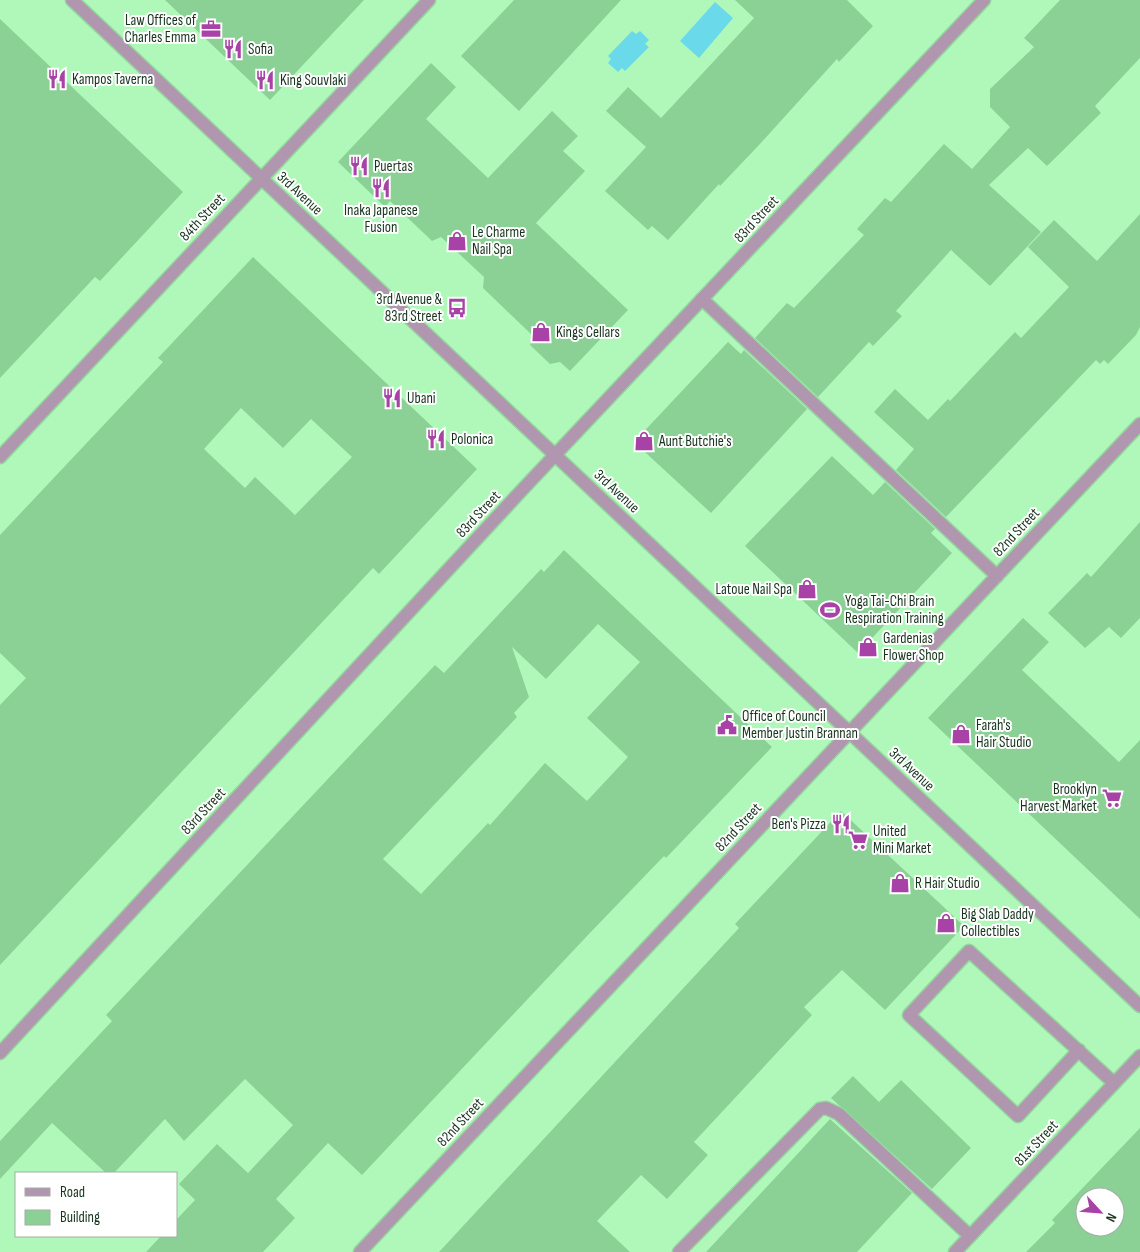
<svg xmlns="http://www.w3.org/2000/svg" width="1140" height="1252" font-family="'Sofia Sans Condensed',sans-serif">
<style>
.water{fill:#6adaea}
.building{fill:#8bd196;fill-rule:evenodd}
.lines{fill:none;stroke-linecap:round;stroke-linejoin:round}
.service-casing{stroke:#94d59e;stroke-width:15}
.minor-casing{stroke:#94d59e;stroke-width:15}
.tertiary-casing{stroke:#94d59e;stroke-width:15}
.service{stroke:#b096ae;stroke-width:12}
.minor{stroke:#b096ae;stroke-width:12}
.tertiary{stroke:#b096ae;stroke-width:12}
.labels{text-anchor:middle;stroke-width:4;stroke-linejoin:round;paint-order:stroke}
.poi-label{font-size:15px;fill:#17341d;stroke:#fff;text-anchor:start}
.street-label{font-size:15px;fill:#17341d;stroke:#fff}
</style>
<rect width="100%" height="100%" fill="#b0f8ba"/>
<path class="water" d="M715,2L733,18L699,58L680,41Z
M632,31L636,34L640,31L649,40L645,44L649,47L625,71L622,68L618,72L608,63L611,59L608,56Z"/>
<path class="building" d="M165,0H364L270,100Z
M514,0H621L519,111L461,56Z
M735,0H847L873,26L839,62L837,59L759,145L720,186L719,184L668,240L652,226L648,230L605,191L646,147L606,111L628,87L661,118L754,18Z
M1060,0H1140V58L1095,106L1101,113L1047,166L1028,148L989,185L1041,232L990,286L951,250L896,311L902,316L873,346L869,342L818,397L755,338L787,303L794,308L864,235L857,229L885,198L891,202L944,144L972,169L1010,127L990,107V89L1034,47L1024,38Z
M0,19L183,192L100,281L95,277L0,378Z
M431,63L456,87L426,119L488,178L552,111L578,136L563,151L585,171L536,223L628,310L570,371L560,362L550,364L530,345L532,335L483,288L484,277L441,237L432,241L390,201L385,207L338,162Z
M1140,214V327L1136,335L1108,364L1104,360L1100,364L1096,360L946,517L896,470L914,449L874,412L895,389L928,420L948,399L950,401L1015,332L1021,338L1069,287L1028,247L1054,220L1097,261Z
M253,257L477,469L379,574L373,568L0,965V705L26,678L0,653V535L163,362L158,358ZM241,408L283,448L311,419L352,457L295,515L255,477L245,488L204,449Z
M728,342L741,354L744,350L807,409L711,513L634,442Z
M832,456L873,495L885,482L935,529L931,533L952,553L858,653L745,546Z
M1140,522V618L1121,638L1109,627L1085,648L1048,613L1087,573L1091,577Z
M564,550L772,747L666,858L664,856L588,935L362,1175L328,1143L276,1199L295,1218L263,1252H146L161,1236H176V1220L195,1200L179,1184L217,1144L248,1173L293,1125L245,1079L184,1141L165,1119L114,1173H106L52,1123L0,1179V1141L112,1021L106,1015L435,665L444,673L541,569L544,572ZM598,624L640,662L587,718L628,757L587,801L545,763L490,825L488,823L421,894L383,859L517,717L514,713L529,697L512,647L546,679Z
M1023,618L1049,642L1022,670L1119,762L1140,740V919L928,718Z
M841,811L964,926L885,1010L842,970L804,1007L812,1015L694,1142L708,1155L667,1199L641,1175L597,1221L630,1252H439L739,928L735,924Z
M853,1076L879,1102L901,1080L971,1148L932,1189L831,1098Z
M830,1119L912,1193L857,1252H706Z
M1140,1128V1252H1026L1055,1223L1052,1220ZM1085,1197H1115V1227H1085Z"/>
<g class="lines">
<defs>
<path id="service" d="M702,299L997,576
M1079,1050L1018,1116L909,1015L969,951L1114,1083
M679,1252L820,1109L826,1108L839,1114L970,1236"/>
<path id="minor" d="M0,457L429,0
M0,1053L522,490L984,0
M360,1252L1140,424
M955,1252L1140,1056"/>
<path id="tertiary" d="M72,0L1140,1006"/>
</defs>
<use href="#service" class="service-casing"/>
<use href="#minor" class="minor-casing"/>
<use href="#tertiary" class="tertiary-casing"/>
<use href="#service" class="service"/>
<use href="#minor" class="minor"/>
<use href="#tertiary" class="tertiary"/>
</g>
<defs>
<symbol id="office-bare" viewBox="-9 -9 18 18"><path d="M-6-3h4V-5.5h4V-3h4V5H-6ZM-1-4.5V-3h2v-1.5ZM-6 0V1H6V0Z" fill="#a842a6" stroke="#fff" stroke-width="2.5" paint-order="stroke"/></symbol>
<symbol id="restaurant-bare" viewBox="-9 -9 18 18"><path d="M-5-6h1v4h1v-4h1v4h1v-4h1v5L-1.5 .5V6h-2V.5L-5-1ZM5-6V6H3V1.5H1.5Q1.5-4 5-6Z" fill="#a842a6" stroke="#fff" stroke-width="2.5" paint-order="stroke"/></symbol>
<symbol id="shop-bare" viewBox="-9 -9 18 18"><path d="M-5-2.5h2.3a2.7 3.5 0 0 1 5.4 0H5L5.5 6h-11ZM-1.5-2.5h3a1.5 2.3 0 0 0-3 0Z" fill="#a842a6" stroke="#fff" stroke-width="2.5" paint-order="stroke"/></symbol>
<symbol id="bus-bare" viewBox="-9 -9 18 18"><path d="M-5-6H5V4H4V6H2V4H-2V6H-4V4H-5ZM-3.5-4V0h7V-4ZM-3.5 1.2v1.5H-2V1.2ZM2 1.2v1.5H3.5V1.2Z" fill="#a842a6" stroke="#fff" stroke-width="2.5" paint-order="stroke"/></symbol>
<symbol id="stadium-bare" viewBox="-9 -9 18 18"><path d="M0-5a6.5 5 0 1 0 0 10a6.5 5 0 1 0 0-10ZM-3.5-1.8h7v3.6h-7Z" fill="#a842a6" stroke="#fff" stroke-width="2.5" paint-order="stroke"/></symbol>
<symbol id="civic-bare" viewBox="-9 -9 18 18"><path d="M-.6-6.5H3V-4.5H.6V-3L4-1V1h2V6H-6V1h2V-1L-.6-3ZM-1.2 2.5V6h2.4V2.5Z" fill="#a842a6" stroke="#fff" stroke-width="2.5" paint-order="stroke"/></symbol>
<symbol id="supermarket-bare" viewBox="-9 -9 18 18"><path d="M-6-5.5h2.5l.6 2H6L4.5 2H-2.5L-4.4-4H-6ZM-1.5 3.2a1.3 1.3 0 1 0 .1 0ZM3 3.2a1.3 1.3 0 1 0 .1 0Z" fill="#a842a6" stroke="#fff" stroke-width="2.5" paint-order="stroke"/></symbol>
</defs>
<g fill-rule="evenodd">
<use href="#office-bare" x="197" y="15" width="28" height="28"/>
<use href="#restaurant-bare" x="219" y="35" width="28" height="28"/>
<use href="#restaurant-bare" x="43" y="65" width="28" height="28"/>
<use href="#restaurant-bare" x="251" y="66" width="28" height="28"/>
<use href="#restaurant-bare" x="345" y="152" width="28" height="28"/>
<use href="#restaurant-bare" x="367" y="174" width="28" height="28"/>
<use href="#shop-bare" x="443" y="227" width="28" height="28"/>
<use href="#bus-bare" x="443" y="294" width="28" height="28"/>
<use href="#shop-bare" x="527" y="318" width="28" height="28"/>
<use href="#restaurant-bare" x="378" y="384" width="28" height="28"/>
<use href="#restaurant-bare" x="422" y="425" width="28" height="28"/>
<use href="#shop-bare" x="630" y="427" width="28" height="28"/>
<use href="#shop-bare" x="793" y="575" width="28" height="28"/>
<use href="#stadium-bare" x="816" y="596" width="28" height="28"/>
<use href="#shop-bare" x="854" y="633" width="28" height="28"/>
<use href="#civic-bare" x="713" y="711" width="28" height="28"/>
<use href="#shop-bare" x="947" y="720" width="28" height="28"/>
<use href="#supermarket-bare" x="1098" y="784" width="28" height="28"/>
<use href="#restaurant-bare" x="827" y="810" width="28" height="28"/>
<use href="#supermarket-bare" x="844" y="826" width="28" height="28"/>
<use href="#shop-bare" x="886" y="869" width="28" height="28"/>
<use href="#shop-bare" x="932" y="909" width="28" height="28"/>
</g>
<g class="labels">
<g class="poi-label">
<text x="196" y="25" text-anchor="end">Law Offices of<tspan x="196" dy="17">Charles Emma</tspan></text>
<text x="248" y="54">Sofia</text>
<text x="72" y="84">Kampos Taverna</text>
<text x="280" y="85">King Souvlaki</text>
<text x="374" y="171">Puertas</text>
<text x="381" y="215" text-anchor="middle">Inaka Japanese<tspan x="381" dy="17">Fusion</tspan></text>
<text x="472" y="237">Le Charme<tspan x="472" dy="17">Nail Spa</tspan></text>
<text x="442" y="304" text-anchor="end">3rd Avenue &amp;<tspan x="442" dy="17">83rd Street</tspan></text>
<text x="556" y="337">Kings Cellars</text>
<text x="407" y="403">Ubani</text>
<text x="451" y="444">Polonica</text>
<text x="659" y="446">Aunt Butchie's</text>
<text x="792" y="594" text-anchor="end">Latoue Nail Spa</text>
<text x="845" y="606">Yoga Tai-Chi Brain<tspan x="845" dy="17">Respiration Training</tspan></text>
<text x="883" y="643">Gardenias<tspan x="883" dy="17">Flower Shop</tspan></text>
<text x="742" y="721">Office of Council<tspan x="742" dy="17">Member Justin Brannan</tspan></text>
<text x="976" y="730">Farah's<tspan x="976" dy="17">Hair Studio</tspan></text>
<text x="1097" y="794" text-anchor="end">Brooklyn<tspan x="1097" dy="17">Harvest Market</tspan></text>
<text x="826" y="829" text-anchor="end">Ben's Pizza</text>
<text x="873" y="836">United<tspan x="873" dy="17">Mini Market</tspan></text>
<text x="915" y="888">R Hair Studio</text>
<text x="961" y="919">Big Slab Daddy<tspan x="961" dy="17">Collectibles</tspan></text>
</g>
<g class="street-label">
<text transform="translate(300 193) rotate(43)" y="5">3rd Avenue</text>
<text transform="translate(202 217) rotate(-47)" y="5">84th Street</text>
<text transform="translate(756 219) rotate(-47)" y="5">83rd Street</text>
<text transform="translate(617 491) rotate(43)" y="5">3rd Avenue</text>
<text transform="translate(478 514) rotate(-47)" y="5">83rd Street</text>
<text transform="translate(1016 532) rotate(-47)" y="5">82nd Street</text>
<text transform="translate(912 769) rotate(43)" y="5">3rd Avenue</text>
<text transform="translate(203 811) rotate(-47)" y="5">83rd Street</text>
<text transform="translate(738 827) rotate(-47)" y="5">82nd Street</text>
<text transform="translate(460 1122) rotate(-47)" y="5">82nd Street</text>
<text transform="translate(1036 1143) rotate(-47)" y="5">81st Street</text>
</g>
</g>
<rect x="15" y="1172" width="162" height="65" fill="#ffffff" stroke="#a2aea5"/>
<rect x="25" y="1188" width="25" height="8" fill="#b096ae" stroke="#a2aea5"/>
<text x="60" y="1197" font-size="15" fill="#17341d">Road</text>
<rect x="25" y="1210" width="25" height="15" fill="#8bd196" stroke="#a2aea5"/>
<text x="60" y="1222" font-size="15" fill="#17341d">Building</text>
<g transform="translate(1100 1212) rotate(116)"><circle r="24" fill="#ffffff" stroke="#a2aea5"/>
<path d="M0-4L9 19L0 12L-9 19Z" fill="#a842a6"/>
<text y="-8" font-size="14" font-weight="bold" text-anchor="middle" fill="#17341d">N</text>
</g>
</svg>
